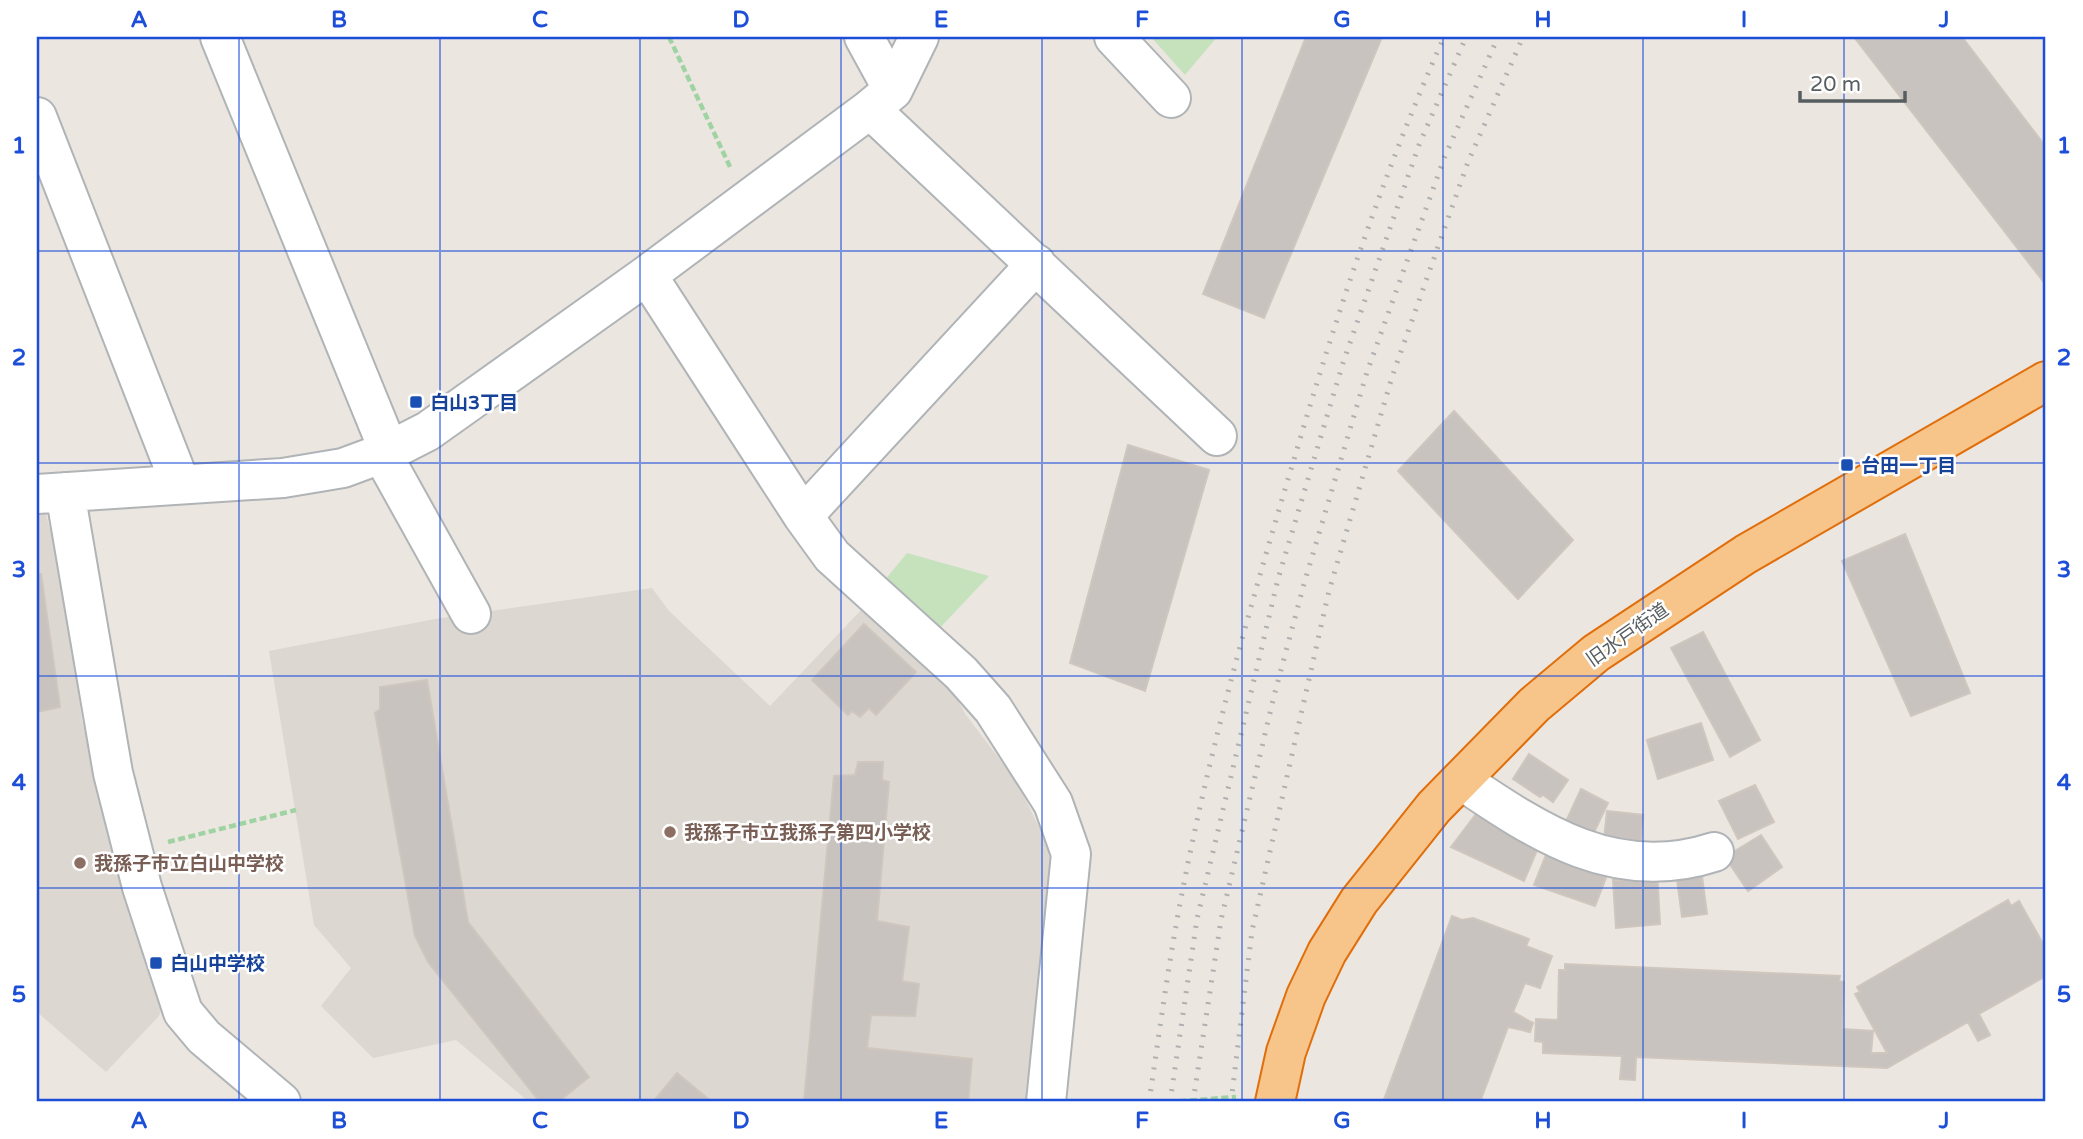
<svg xmlns="http://www.w3.org/2000/svg" width="2083" height="1139" font-family="'Varela Round','Noto Sans JP',sans-serif">
<style>
.education{fill:#ddd7d1}
.green{fill:#c5e2bd}
.building{fill:#c8c3bf;stroke:#cfc6be;stroke-width:2}
.lines{fill:none;stroke-linecap:round;stroke-linejoin:round}
.minor-casing{stroke:#b0b4b7;stroke-width:42}
.highway-casing{stroke:#e06e0b;stroke-width:42}
.path{stroke:#a0d3a2;stroke-width:4.5;stroke-dasharray:7 3.5;stroke-linecap:butt}
.minor{stroke:#fff;stroke-width:38}
.highway{stroke:#f7c48a;stroke-width:38}
.rail{stroke:#afb0b0;stroke-width:5;stroke-dasharray:2 9;stroke-linecap:butt}
.path-bridge{stroke:#a0d3a2;stroke-width:4.5;stroke-dasharray:7 3.5;stroke-linecap:butt}
.grid{fill:none;stroke:#1d4ed8;stroke-width:2;stroke-opacity:0.55}
.transit-dot{fill:#1a4fb4;stroke:#fff;stroke-width:2.5}
.education-dot{fill:#8d6e63;stroke:#fff;stroke-width:2.5}
.labels{text-anchor:middle;stroke-width:5;stroke-linejoin:round;paint-order:stroke}
.transit-label{font-size:19px;font-weight:bold;fill:#164399;stroke:#fff;text-anchor:start}
.street-label{font-size:19px;fill:#585e60;stroke:#fff}
.education-label{font-size:19px;font-weight:bold;fill:#785e54;stroke:#fff;text-anchor:start}
.neatline{fill:none;stroke:#1d4ed8;stroke-width:2.5}
.grid-label{font-size:23px;text-anchor:middle;font-weight:bold;fill:#1d4ed8}
</style>
<rect width="100%" height="100%" fill="#ebe6e0"/>
<path class="education" d="M37,512H45L63,574L82,721L163,1004L159,1016L106,1072L37,1012Z
M652,588L669,611L770,706L863,608L955,695L966,715L1017,782L1052,854L1029,1102H529L456,1040L373,1058L321,1006L351,968L314,925L269,651L435,619Z"/>
<path class="green" d="M1151,37H1217L1185,75Z
M907,553L989,576L934,634L880,586Z"/>
<path class="building" d="M1306,37H1382L1264,318L1203,294Z
M1854,37H1962L2046,147V285Z
M1454,411L1573,540L1518,599L1398,471Z
M1128,445L1209,470L1145,691L1070,663Z
M1905,534L1970,693L1911,716L1842,561Z
M41,574L60,707L37,712V575Z
M864,624L916,672L876,715L869,708L860,717L852,711L848,715L812,680Z
M1703,632L1760,740L1730,757L1671,648Z
M427,680L468,922L589,1077L558,1102H540L428,962L415,936L375,713L380,709V687Z
M1701,723L1713,760L1658,779L1647,740Z
M1529,754L1568,780L1553,802L1543,795L1540,797L1513,779Z
M858,762H883L882,780L889,782L877,921L909,927L902,981L919,984L915,1016L871,1015L867,1048L972,1059L968,1102H804L834,776L855,775Z
M1755,785L1774,822L1738,839L1719,801Z
M1581,789L1608,803L1589,843L1562,830Z
M1482,806L1541,841L1524,881L1451,847Z
M1607,811L1643,815L1640,850L1604,839Z
M1761,835L1782,867L1748,891L1725,857Z
M1548,850L1609,870L1595,906L1534,885Z
M1701,869L1707,914L1682,917L1676,872Z
M1657,870L1660,924L1616,928L1613,880H1623L1625,873Z
M2008,900L2011,906L2019,901L2046,949V976L1979,1014L1990,1035L1978,1041L1968,1022L1887,1068L1636,1057L1635,1080L1620,1079L1622,1056L1543,1053V1042L1535,1041L1536,1019L1558,1020L1559,970H1565V964L1840,976L1839,981L1844,982L1842,1029L1873,1031L1871,1053H1887L1855,994L1860,992L1857,987Z
M1452,916L1462,920L1473,918L1529,939L1526,946L1552,956L1540,988L1525,983L1513,1012L1533,1023L1530,1032L1508,1027L1480,1102H1383Z
M677,1073L712,1102H653Z"/>
<g class="lines">
<defs>
<path id="minor" d="M220,37L389,451
M864,37L893,90
M1114,37L1171,98
M870,109L1217,436
M37,117L180,483
M647,275L803,516L832,556L961,673L993,709L1053,803L1071,854L1046,1102
M382,454L471,614
M65,492L113,773L142,887L183,1012L204,1037L281,1102
M37,494L283,478L343,468L389,451L428,431L647,275L870,109L893,90L919,37
M803,516L1036,264
M1461,780C1539,833 1616,884 1714,852"/>
<path id="highway" d="M1275,1102L1286,1052L1306,996L1327,952L1359,901L1434,807L1534,705L1596,653L1746,554L2046,381"/>
</defs>
<use href="#minor" class="minor-casing"/>
<use href="#highway" class="highway-casing"/>
<path class="path" d="M669,37L731,169
M168,842L296,810"/>
<use href="#minor" class="minor"/>
<use href="#highway" class="highway"/>
<path class="rail" d="M1149,1102C1158,1042 1166,981 1177,920C1206,760 1251,602 1298,446C1339,307 1385,169 1444,37
M1170,1102L1197,919L1278,579L1343,363L1419,145L1466,37
M1193,1102L1221,920L1274,696L1304,584L1367,372L1445,156L1498,37
M1231,1102L1252,931L1329,591L1392,377L1468,162L1523,37"/>
<path class="path-bridge" d="M1169,1102L1236,1097"/>
</g>
<path class="grid" d="M239,37V1102M440,37V1102M640,37V1102M841,37V1102M1042,37V1102M1242,37V1102M1443,37V1102M1643,37V1102M1844,37V1102M37,251H2046M37,463H2046M37,676H2046M37,888H2046"/>
<g class="transit-dot">
<rect x="409" y="395" width="14" height="14" rx="3.5"/>
<rect x="1840" y="458" width="14" height="14" rx="3.5"/>
<rect x="149" y="956" width="14" height="14" rx="3.5"/>
</g>
<g class="education-dot">
<circle cx="670" cy="832" r="7"/>
<circle cx="80" cy="863" r="7"/>
</g>
<g class="labels">
<g class="transit-label">
<text x="430" y="409">白山3丁目</text>
<text x="1861" y="472">台田一丁目</text>
<text x="170" y="970">白山中学校</text>
</g>
<g class="street-label">
<text transform="translate(1627 634) rotate(-35)" y="7">旧水戸街道</text>
</g>
<g class="education-label">
<text x="684" y="839">我孫子市立我孫子第四小学校</text>
<text x="94" y="870">我孫子市立白山中学校</text>
</g>
</g>
<rect width="2083" height="1139" fill="none" stroke="#ffffff" stroke-width="77"/>
<path d="M1800 91v10h105v-10" fill="none" stroke="#585e60" stroke-width="3.5"/>
<text x="1810" y="91" font-size="21" fill="#585e60" stroke="#ffffff" stroke-width="5" paint-order="stroke">20 m</text>
<rect x="38" y="38" width="2006" height="1062" class="neatline"/>
<g class="grid-label">
<text x="139" y="27">A</text>
<text x="339" y="27">B</text>
<text x="540" y="27">C</text>
<text x="741" y="27">D</text>
<text x="941" y="27">E</text>
<text x="1142" y="27">F</text>
<text x="1342" y="27">G</text>
<text x="1543" y="27">H</text>
<text x="1744" y="27">I</text>
<text x="1944" y="27">J</text>
<text x="19" y="153">1</text>
<text x="2064" y="153">1</text>
<text x="19" y="365">2</text>
<text x="2064" y="365">2</text>
<text x="19" y="577">3</text>
<text x="2064" y="577">3</text>
<text x="19" y="790">4</text>
<text x="2064" y="790">4</text>
<text x="19" y="1002">5</text>
<text x="2064" y="1002">5</text>
<text x="139" y="1128">A</text>
<text x="339" y="1128">B</text>
<text x="540" y="1128">C</text>
<text x="741" y="1128">D</text>
<text x="941" y="1128">E</text>
<text x="1142" y="1128">F</text>
<text x="1342" y="1128">G</text>
<text x="1543" y="1128">H</text>
<text x="1744" y="1128">I</text>
<text x="1944" y="1128">J</text>
</g>
</svg>
